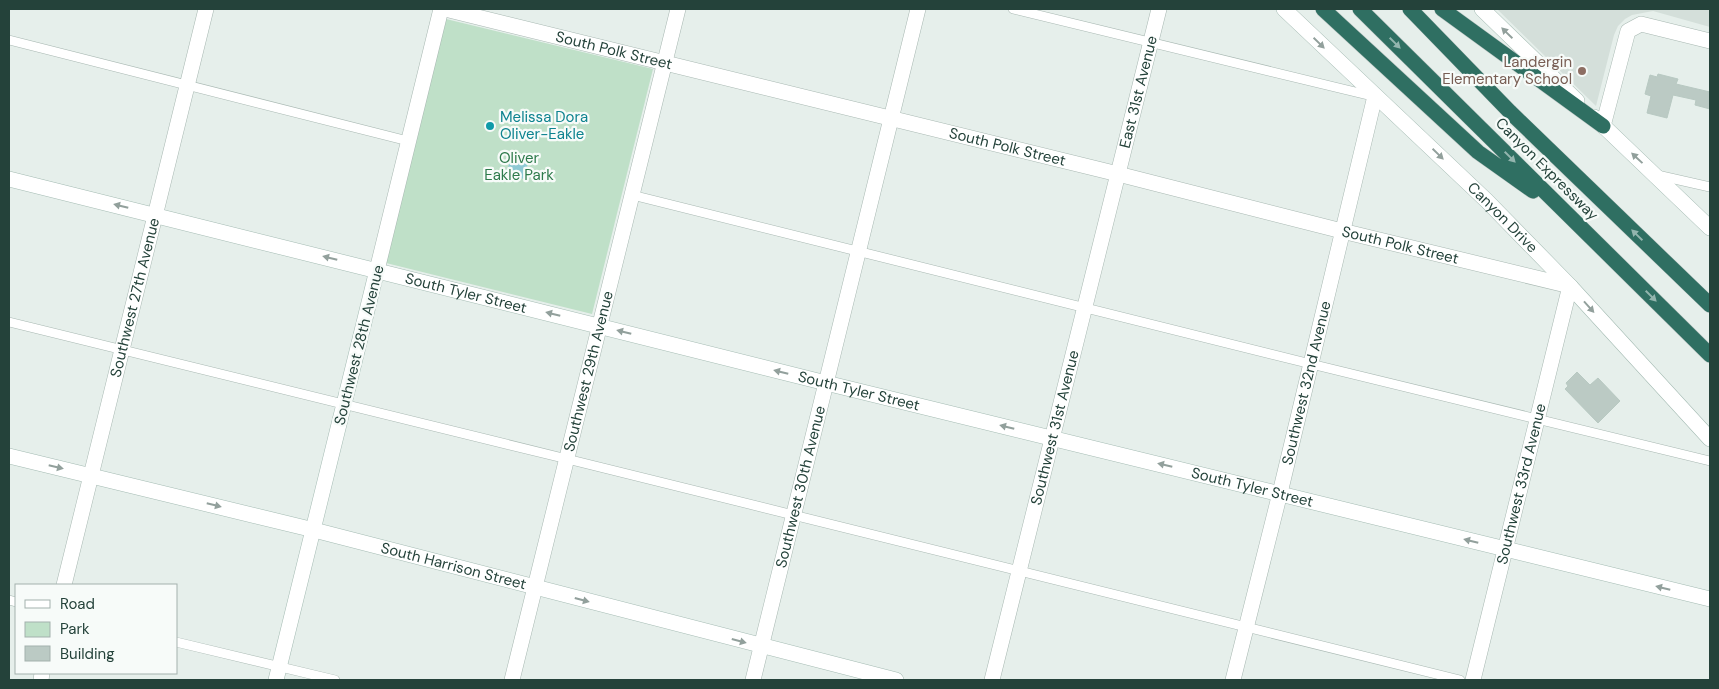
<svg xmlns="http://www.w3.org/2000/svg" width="1719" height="689" font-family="'DM Sans',sans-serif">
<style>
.built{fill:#d4dfda}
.green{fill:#bfe0c8}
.water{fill:#8ec9d4}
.building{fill:#bbcac4;stroke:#b8c9c2}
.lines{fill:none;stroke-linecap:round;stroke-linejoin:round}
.service-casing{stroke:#a8b8b2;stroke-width:10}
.minor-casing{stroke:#a8b8b2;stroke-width:16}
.tertiary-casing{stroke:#a8b8b2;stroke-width:16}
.secondary-casing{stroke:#a4bbb3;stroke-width:16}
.motorway-casing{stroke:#c2cac8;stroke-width:16}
.service{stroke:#fff;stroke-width:9}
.minor{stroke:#fff;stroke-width:15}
.tertiary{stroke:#fff;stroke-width:15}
.secondary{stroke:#fff;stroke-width:15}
.motorway{stroke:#2f6f62;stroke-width:15}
.oneway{fill:#92a09c}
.oneway2{fill:#93b5ae}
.education-dot{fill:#8d6e63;stroke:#f7fbf9;stroke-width:2}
.culture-dot{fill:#0f9aa8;stroke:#f7fbf9;stroke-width:2}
.labels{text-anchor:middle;stroke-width:4.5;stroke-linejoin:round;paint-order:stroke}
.street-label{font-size:15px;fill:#24423a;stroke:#f7fbf9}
.education-label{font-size:15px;fill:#785e54;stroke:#f7fbf9;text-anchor:end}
.culture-label{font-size:15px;fill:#0d838f;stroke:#f7fbf9;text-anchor:start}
.park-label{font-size:15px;fill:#2d7a4b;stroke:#f7fbf9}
</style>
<rect width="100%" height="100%" fill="#e6efeb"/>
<path class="built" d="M1497,9H1710V27L1653,11L1632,15L1625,19L1618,26L1614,35L1596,106Z"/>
<path class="green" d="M446,19L653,69L592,314L386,263Z"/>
<path class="water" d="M512,155L529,159L524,179L506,174Z"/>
<path class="building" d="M1658,74L1678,79L1676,84L1710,92V109L1695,105L1696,100L1673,95L1667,118L1647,113L1651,96L1645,94L1650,75L1657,77Z
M1577,372L1590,385L1598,378L1620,401L1598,423L1565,389L1568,386L1566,383Z"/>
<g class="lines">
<defs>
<path id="service" d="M1013,9L1372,96
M9,40L408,141
M1657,175L1710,187
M632,195L1311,364L1710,461
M9,322L567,459L1460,680
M9,600L16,602
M176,642L335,680"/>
<g id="minor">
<path d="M1603,126L1628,31L1641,24L1710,41"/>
<path id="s1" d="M64,585L206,9"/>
<path d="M41,680L42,673"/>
<path id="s2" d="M512,680L678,9"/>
<path id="s3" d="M753,680L918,9"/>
<path id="s4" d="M992,680L1159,9"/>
<path id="s5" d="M1473,680L1570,286"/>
</g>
<g id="tertiary">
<path id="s6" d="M445,9L1118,174L1342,231L1570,286"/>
<path d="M377,270L441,9"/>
<path id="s7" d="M1233,680L1280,493L1375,96"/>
</g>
<g id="secondary">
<path id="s8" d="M1284,9L1487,201L1570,286L1710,439"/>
<path d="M1482,9L1577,101"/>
<path d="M1594,117L1710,228"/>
<path id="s9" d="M9,179L826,383L1710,599"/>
<path id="s10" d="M9,456L314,530L896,680"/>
<path d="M276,680L377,270"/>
</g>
<path id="motorway" d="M1323,9L1478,152L1533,191
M1360,9L1710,355
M1410,9L1510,112L1710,305
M1442,9L1603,126"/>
</defs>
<use href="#service" class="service-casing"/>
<use href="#minor" class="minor-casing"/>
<use href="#tertiary" class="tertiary-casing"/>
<use href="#secondary" class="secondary-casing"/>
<use href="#motorway" class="motorway-casing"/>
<use href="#service" class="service"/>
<use href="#minor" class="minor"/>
<use href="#tertiary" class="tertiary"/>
<use href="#secondary" class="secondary"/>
<use href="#motorway" class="motorway"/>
</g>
<defs><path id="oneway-solid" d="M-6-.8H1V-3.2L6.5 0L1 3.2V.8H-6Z" transform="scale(1.25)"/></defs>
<g class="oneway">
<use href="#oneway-solid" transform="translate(1507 33) rotate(-136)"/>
<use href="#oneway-solid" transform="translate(1319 43) rotate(44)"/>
<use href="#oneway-solid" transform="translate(1438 154) rotate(44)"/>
<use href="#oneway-solid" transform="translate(1637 158) rotate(-137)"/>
<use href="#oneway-solid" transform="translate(121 206) rotate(-166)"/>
<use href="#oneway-solid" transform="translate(330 258) rotate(-166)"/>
<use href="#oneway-solid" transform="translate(1589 307) rotate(48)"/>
<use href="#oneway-solid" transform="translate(553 314) rotate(-166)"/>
<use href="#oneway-solid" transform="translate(624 332) rotate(-166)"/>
<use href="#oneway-solid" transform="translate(781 372) rotate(-166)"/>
<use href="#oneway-solid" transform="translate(1007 427) rotate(-166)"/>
<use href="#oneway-solid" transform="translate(1165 465) rotate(-167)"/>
<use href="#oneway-solid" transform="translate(56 467) rotate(13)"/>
<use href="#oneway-solid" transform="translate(214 505) rotate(14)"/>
<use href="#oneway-solid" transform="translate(1471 541) rotate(-166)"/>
<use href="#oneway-solid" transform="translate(1663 588) rotate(-166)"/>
<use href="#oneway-solid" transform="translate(582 600) rotate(15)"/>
<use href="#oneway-solid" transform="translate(739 641) rotate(15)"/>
</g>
<g class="oneway2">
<use href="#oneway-solid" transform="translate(1395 43) rotate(45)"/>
<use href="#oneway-solid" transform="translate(1510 157) rotate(45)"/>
<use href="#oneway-solid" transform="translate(1637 235) rotate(-136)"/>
<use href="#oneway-solid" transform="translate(1651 296) rotate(45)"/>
</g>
<circle class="education-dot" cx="1582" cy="71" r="5"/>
<circle class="culture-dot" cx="490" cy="126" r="5"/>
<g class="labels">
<g class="street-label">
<text dy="5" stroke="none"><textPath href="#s6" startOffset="174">South Polk Street</textPath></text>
<text dy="5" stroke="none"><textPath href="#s4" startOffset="606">East 31st Avenue</textPath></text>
<text dy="5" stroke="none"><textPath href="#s6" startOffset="579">South Polk Street</textPath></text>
<text transform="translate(1547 169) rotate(45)" y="5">Canyon Expressway</text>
<text dy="5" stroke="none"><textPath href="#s8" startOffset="302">Canyon Drive</textPath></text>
<text dy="5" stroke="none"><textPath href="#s6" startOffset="984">South Polk Street</textPath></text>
<text dy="5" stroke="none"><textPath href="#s9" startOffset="471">South Tyler Street</textPath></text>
<text dy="5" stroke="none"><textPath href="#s1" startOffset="296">Southwest 27th Avenue</textPath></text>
<text transform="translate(359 345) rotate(-76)" y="5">Southwest 28th Avenue</text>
<text dy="5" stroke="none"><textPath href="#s2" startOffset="318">Southwest 29th Avenue</textPath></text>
<text dy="5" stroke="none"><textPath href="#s7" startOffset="306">Southwest 32nd Avenue</textPath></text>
<text dy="5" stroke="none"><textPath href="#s9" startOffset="876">South Tyler Street</textPath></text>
<text dy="5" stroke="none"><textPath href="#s4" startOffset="260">Southwest 31st Avenue</textPath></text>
<text dy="5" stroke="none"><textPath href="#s5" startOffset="202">Southwest 33rd Avenue</textPath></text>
<text dy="5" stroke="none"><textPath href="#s3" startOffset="199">Southwest 30th Avenue</textPath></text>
<text dy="5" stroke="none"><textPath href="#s9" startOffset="1281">South Tyler Street</textPath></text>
<text dy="5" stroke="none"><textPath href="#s10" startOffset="458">South Harrison Street</textPath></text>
</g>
<g class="education-label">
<text x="1572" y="67">Landergin<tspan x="1572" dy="17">Elementary School</tspan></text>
</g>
<g class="culture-label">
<text x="500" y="122">Melissa Dora<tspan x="500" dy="17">Oliver-Eakle</tspan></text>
</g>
<g class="park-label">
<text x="519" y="163">Oliver<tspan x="519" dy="17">Eakle Park</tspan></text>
</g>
</g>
<rect width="1719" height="689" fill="none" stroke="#24423a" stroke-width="20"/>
<rect x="15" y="584" width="162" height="90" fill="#f7fbf9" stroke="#a3b1ad"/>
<rect x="25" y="600" width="25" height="8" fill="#ffffff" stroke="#a3b1ad"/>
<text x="60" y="609" font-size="15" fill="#24423a">Road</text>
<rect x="25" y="622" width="25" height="15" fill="#bfe0c8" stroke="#a3b1ad"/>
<text x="60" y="634" font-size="15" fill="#24423a">Park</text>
<rect x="25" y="646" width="25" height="15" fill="#bbcac4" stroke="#a3b1ad"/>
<text x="60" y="659" font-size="15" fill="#24423a">Building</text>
</svg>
